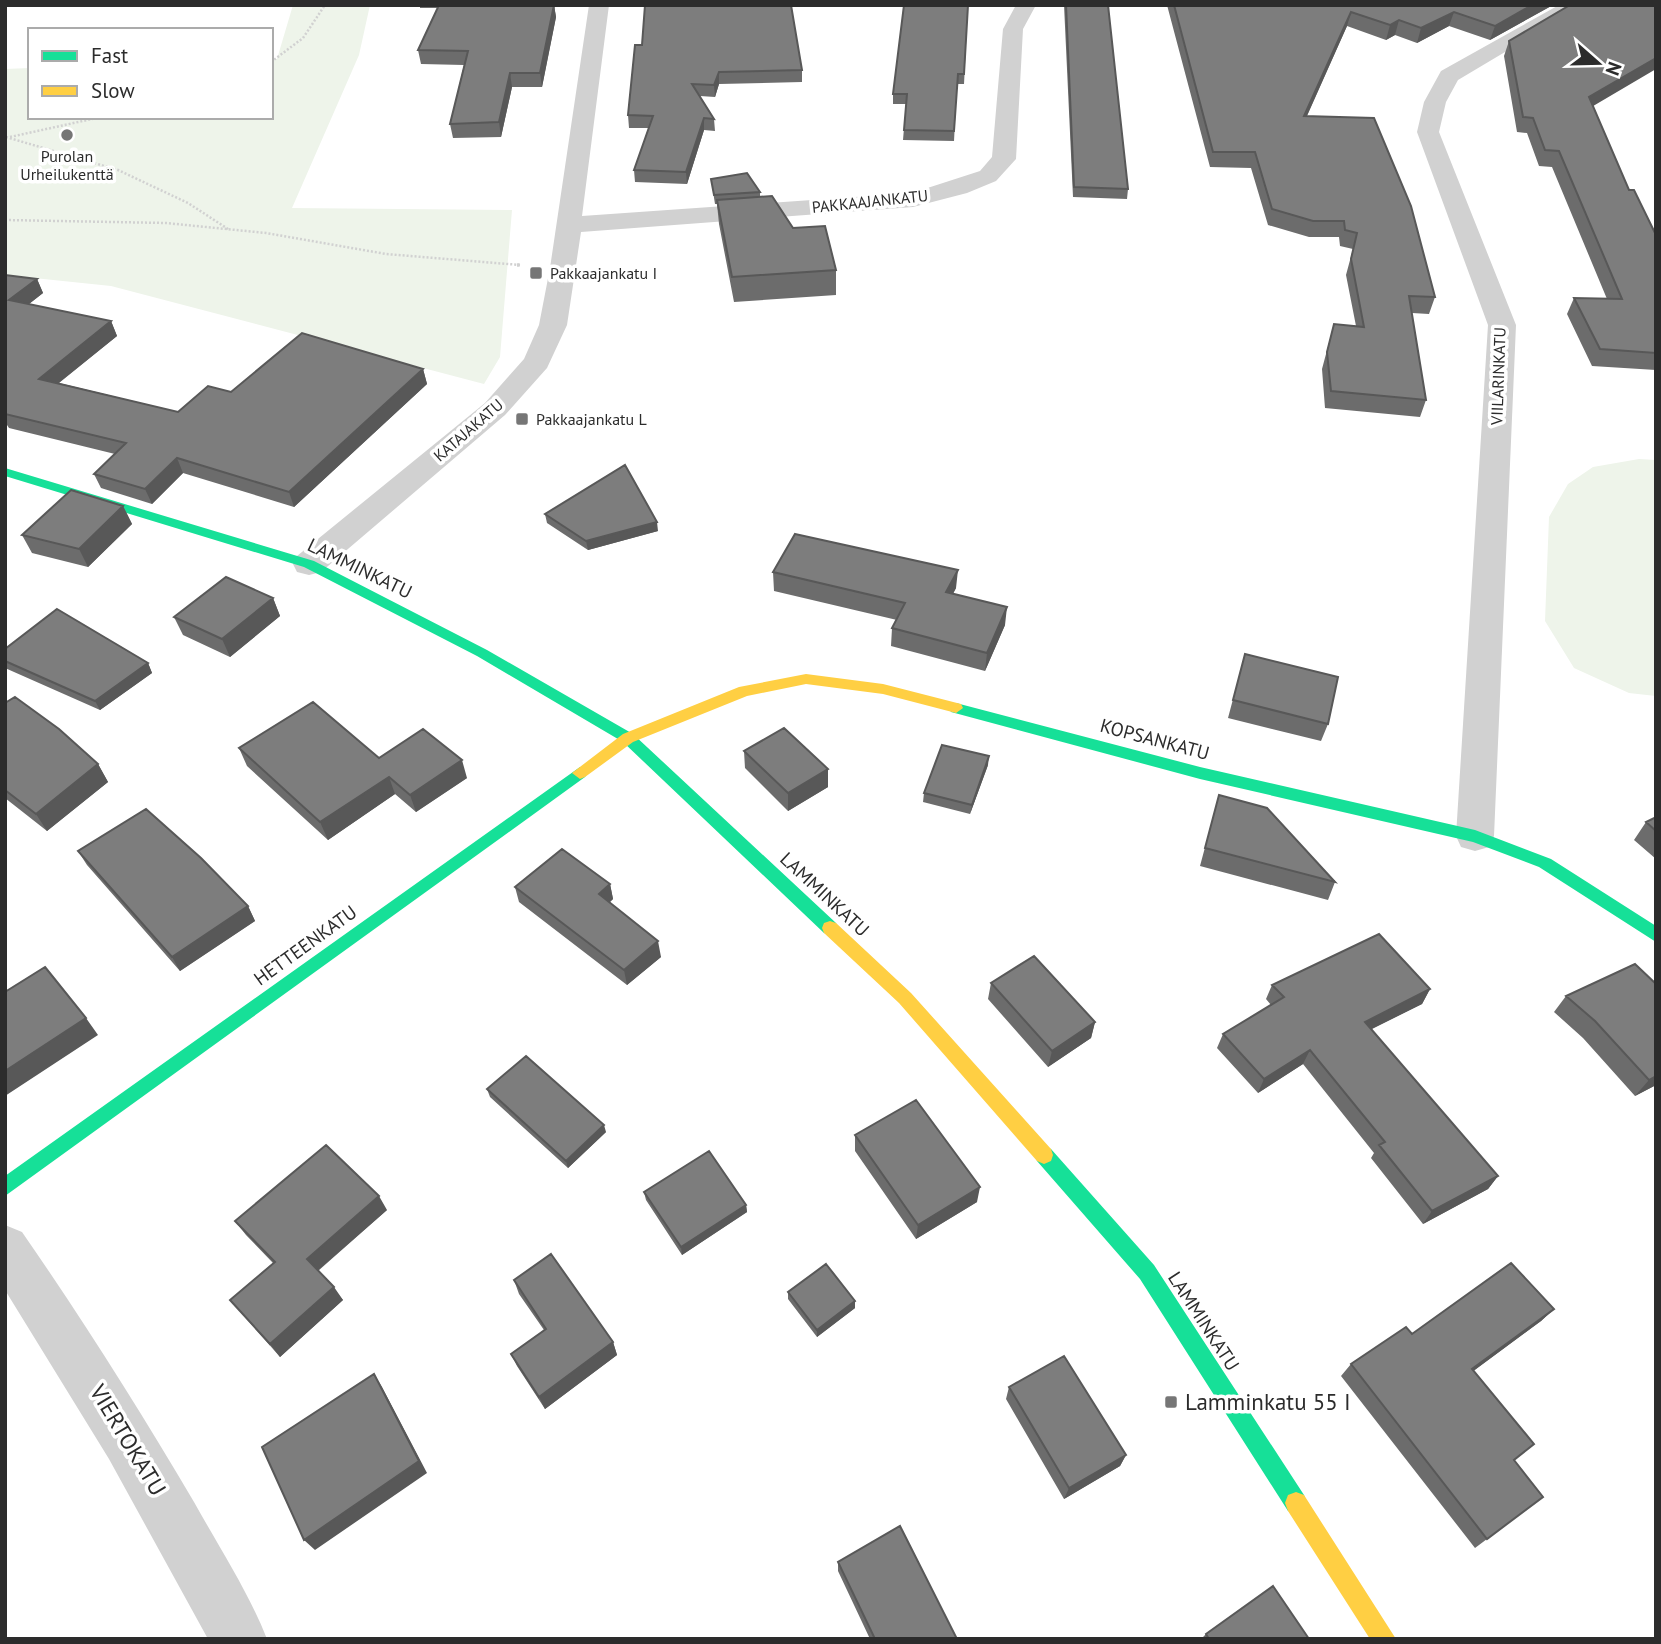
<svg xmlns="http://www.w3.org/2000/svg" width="1661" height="1644" font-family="'PT Sans',sans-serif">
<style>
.green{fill:#eef4ea}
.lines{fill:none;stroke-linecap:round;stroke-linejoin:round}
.path-far1{stroke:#d1d1d1;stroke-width:2.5;stroke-dasharray:2 2;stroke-linecap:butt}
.path{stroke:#d1d1d1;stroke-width:3.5;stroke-dasharray:2.5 2.5;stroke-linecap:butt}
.street{fill:#d1d1d1;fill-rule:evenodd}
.fast{fill:#16e098;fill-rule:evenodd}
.slow{fill:#ffcf43;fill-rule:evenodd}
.wall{fill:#6c6c6c}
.shaded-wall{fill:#585858}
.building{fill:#7d7d7d;stroke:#585858;stroke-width:2}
.poi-dot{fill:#767676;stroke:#fff;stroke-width:2.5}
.labels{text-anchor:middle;stroke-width:7;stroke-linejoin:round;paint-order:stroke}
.far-poi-label{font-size:16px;fill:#2c2c2c;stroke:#fff;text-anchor:start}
.far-street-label{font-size:16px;fill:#2c2c2c;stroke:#fff}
.street-label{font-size:19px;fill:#2c2c2c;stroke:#fff}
.near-poi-label{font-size:23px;fill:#2c2c2c;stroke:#fff;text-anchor:start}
.near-street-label{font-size:23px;fill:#2c2c2c;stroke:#fff}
</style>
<rect width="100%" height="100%" fill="#fff"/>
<path class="green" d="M293,5H370L359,55L292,208L512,210L500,357L484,384L111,286L5,275V69L30,68V117H271V59H277Z
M1639,459L1656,460V696L1629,693L1574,668L1545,621L1549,517L1568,484L1593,467Z"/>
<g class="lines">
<path class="path-far1" d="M271,62L303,38L325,5
M6,137L118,170L188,203L228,229
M10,137L101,117
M5,220L166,223L266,233L386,254L520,265"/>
<path class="path" d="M517,265H520"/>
<path class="street" d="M589,5H609L582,216L912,193L980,171L992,157L1003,29L1016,5H1036L1023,29L1016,159L996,181L967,193L913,207L581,232L567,325L547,368L505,415L321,572L309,575L297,572L293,564L297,556L485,403L524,359L539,325L550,268Z
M1559,5H1584L1458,80L1446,102L1439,132L1516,325L1494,836L1489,847L1475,851L1461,847L1456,836L1488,325L1417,132L1424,102L1441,71Z
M5,1225L22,1232C83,1320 140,1410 194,1502C219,1547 248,1591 267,1639H208L109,1459L5,1290Z"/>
<path class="fast" d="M5,468L314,561L487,650L633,734L836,923L838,928L836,933L830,935L824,933L623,742L477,656L304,567L5,476Z
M956,703L1200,767L1475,830L1551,859L1656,926V942L1539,867L1473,842L1200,779L951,712L949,708Z
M580,767L588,773L585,777L5,1196V1176Z
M1044,1146L1051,1149L1154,1265L1304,1495L1307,1503L1304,1511L1296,1514L1288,1511L1140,1279L1037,1161L1035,1155L1037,1149Z"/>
<path class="slow" d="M806,674L883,684L961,704L963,708L956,713L883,694L806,684L747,696L633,742L585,777L580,779L572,773L623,734L739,687Z
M830,921L836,923L911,993L1051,1149L1053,1155L1051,1161L1044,1164L1037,1161L899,1003L824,933L822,928L824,923Z
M1296,1492L1304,1495L1396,1639H1370L1288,1511L1285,1503L1288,1495Z"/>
</g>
<path class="wall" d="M420,5H554L556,17L542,87H512L501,137L453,138L450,124L464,65L421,64L418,50L438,8H420Z
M968,5L964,84H957L954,141L903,140L906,104H893V94Z
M1064,5H1108L1128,189L1127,199L1073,197Z
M1167,5H1553L1490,40L1449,26L1417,43L1395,35L1386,40L1347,26L1307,116L1435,297L1429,314L1412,313L1426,400L1420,417L1325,408L1322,369L1334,324L1356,326L1346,275L1353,249L1340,246L1339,237H1309L1268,225L1251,168L1210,167Z
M1509,41L1593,106L1629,190L1656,235V370L1592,366L1567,314L1574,298L1607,299L1552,167L1539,166L1527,133L1517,132L1504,56Z
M635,45L802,70V82L719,84L715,97L700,96L714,119L715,131L704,130L687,184L635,182L634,170L649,128H629L628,115Z
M711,179L760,192V197L836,270V295L734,302L719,224L717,204H715Z
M5,275L37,279L43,293L29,304L111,321L117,336L59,383L178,412L231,392L423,369L427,384L294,507L183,473L152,504L101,488L94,474L115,454L9,428L7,425L5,427Z
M123,506L132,524L88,567L32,553L22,535Z
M545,514L658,531L588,550L547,523Z
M773,572L956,588L953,593L1005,625L985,671L891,646L892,628L897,620L774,591Z
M273,598L280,616L230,657L183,635L174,617Z
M5,649L148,663L152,673L100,710L5,668Z
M1245,654L1328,724L1321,741L1228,718Z
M5,703L98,764L108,782L47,831L5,798Z
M239,748L379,758L467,778L416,812L395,794L328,840L247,766Z
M744,751L828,787L788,811L745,768Z
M988,765L970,814L923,802L924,793Z
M1219,795L1335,882L1328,900L1200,866Z
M1656,817V859L1634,840L1646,822Z
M78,851L248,906L255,921L180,971L87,865Z
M610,884L613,899L610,902L661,957L627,985L519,902L515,887Z
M1635,964L1656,1085L1635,1096L1583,1038L1554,1012L1566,996Z
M991,983L1095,1022L1091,1038L1048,1067L988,999Z
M1272,985L1430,989L1422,1004L1371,1029L1498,1176L1488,1189L1423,1224L1371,1158L1374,1153L1303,1064L1258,1093L1217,1048L1223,1034L1271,1005L1266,999Z
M487,1089L606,1132L568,1168L490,1097Z
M855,1135L977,1202L916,1239L855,1151Z
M644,1192L746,1205L747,1212L682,1255L646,1200Z
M387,1210L318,1271L343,1300L280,1357L230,1300L273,1263L246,1235L235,1221Z
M514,1280L613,1342L617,1355L545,1409L517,1366L511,1354L544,1330L519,1294Z
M788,1292L855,1301V1308L817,1337L788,1299Z
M1554,1309L1541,1321L1473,1371L1514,1461L1543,1497L1475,1548L1341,1376L1351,1364L1412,1334Z
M1009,1387L1126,1455L1120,1466L1064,1499L1006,1399Z
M838,1562L957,1639H870L838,1571Z
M1206,1634L1309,1639H1201Z"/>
<path class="shaded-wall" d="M554,5L556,17L542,87L540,73Z
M1532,5H1553L1490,40L1495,26Z
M1351,12L1347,26L1300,131L1304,116Z
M1454,12L1449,26L1417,43L1421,28Z
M1399,20L1395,35L1386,40L1390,25Z
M1656,58V69L1583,112L1589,97Z
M719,72V84L715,97L714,85Z
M510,73L512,87L501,137L499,122Z
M704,118V130L687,184L686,172Z
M37,279L43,293L16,314L9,300Z
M111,321L117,336L46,393L39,379Z
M423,369L427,384L294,507L289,492Z
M177,458L183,473L152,504L145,489Z
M123,506L132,524L88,567L79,549Z
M657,522L658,531L588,550L586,541Z
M958,570L956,588L945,610L946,592Z
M273,598L280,616L230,657L222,639Z
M1007,607L1005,625L985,671L987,653Z
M148,663L152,673L100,710L95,701Z
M989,756L988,765L970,814L972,805Z
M462,760L467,778L416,812L410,795Z
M98,764L108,782L47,831L36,814Z
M828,769V787L788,811V793Z
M389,777L395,794L328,840L320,822Z
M610,884L613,899L602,909L599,894Z
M248,906L255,921L180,971L172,957Z
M658,941L661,957L627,985L624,970Z
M1430,989L1422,1004L1358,1036L1365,1022Z
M86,1018L98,1035L5,1096V1071Z
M1095,1022L1091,1038L1048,1067L1052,1051Z
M1310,1050L1303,1064L1258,1093L1264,1079Z
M1656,1076V1085L1635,1096L1649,1080Z
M604,1125L606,1132L568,1168L566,1161Z
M1498,1176L1488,1189L1423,1224L1432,1211Z
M980,1187L977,1202L916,1239L918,1225Z
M379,1196L387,1210L316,1272L307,1259Z
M746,1205L747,1212L682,1255L681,1247Z
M334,1287L343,1300L280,1357L270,1344Z
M855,1301V1308L817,1337V1330Z
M1554,1309L1541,1321L1460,1381L1472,1369Z
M613,1342L617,1355L545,1409L539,1397Z
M374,1374L382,1387L427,1473L315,1550L304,1540Z
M1126,1455L1120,1466L1064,1499L1069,1488Z"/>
<path class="building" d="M439,5H554L540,73H510L499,122L450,124L468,51L418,50Z
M645,5H791L802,70L719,72L714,85L692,84L714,119L704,118L686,172L634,170L653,116L628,115L635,45H642Z
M904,5H968L964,74H958L954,131L904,130L907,94H893Z
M1066,5H1108L1128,189L1074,187Z
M1174,5H1532L1495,26L1454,12L1421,28L1399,20L1390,25L1351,12L1304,116L1374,118L1411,206L1435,297L1409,296L1426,400L1331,391L1327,352L1334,324L1364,327L1351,259L1357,233L1345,230L1344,221H1313L1272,209L1255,152H1213Z
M1570,5H1656V58L1589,97L1629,190H1634L1656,235V353L1600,349L1574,298L1622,299L1559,151L1545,150L1533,118L1523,117L1509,41Z
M747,173L760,192L714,195L711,179Z
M772,196L793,228L825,226L836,270L732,277L717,200Z
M5,275L37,279L9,300L111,321L39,379L178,412L208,386L231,392L302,333L423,369L289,492L177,458L145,489L94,474L126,443L5,414Z
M625,465L657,522L586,541L545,514Z
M71,490L123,506L79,549L22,535Z
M795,534L958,570L946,592L1007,607L987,653L892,628L905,603L773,572Z
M226,577L273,598L222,639L174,617Z
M57,609L148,663L95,701L5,661V649Z
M1245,654L1338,677L1328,724L1233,700Z
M15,697L59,729L98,764L36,814L5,790V703Z
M313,702L379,758L423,729L462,760L410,795L389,777L320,822L239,748Z
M784,728L828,769L788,793L744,751Z
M942,745L989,756L972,805L924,793Z
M1219,795L1267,808L1335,882L1205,848Z
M146,809L201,858L248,906L172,957L78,851Z
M1656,817V831L1646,822Z
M562,849L610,884L599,894L658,941L624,970L515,887Z
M1379,934L1430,989L1365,1022L1498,1176L1432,1211L1379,1145L1385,1142L1310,1050L1264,1079L1223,1034L1284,997L1272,985Z
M1034,956L1095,1022L1052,1051L991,983Z
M1635,964L1656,984V1076L1649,1080L1595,1021L1566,996Z
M45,967L86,1018L5,1071V992Z
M526,1056L604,1125L566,1161L487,1089Z
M916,1100L980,1187L918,1225L855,1135Z
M326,1145L379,1196L307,1259L334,1287L270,1344L230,1300L275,1262L235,1221Z
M709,1151L746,1205L681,1247L644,1192Z
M551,1254L613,1342L539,1397L511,1354L546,1329L514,1280Z
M1511,1263L1554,1309L1472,1369L1534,1444L1514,1460L1543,1497L1487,1539L1351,1364L1406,1327L1412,1334Z
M826,1264L855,1301L817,1330L788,1292Z
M1064,1356L1126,1455L1069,1488L1009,1387Z
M374,1374L419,1461L304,1540L262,1447Z
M900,1526L957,1639H875L838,1562Z
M1273,1586L1309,1639H1209L1206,1634Z"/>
<g class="poi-dot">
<circle cx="67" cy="135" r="7"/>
<rect x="529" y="266" width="14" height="14" rx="3.5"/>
<rect x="515" y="412" width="14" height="14" rx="3.5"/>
<rect x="1164" y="1395" width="14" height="14" rx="3.5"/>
</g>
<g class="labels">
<g class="far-poi-label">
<text x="67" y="162" text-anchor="middle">Purolan<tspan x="67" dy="18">Urheilukenttä</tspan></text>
<text x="550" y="279">Pakkaajankatu I</text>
<text x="536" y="425">Pakkaajankatu L</text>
</g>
<g class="far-street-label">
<text transform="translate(870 201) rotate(-6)" y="6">PAKKAAJANKATU</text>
<text transform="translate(1498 376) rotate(-88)" y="6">VIILARINKATU</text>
<text transform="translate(468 430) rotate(-41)" y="6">KATAJAKATU</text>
</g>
<g class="street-label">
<text transform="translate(360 568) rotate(26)" y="7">LAMMINKATU</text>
<text transform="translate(1155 739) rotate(15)" y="7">KOPSANKATU</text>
<text transform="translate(825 894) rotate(43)" y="7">LAMMINKATU</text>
<text transform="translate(305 945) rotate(-36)" y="7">HETTEENKATU</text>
<text transform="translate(1204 1321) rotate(57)" y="7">LAMMINKATU</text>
</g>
<g class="near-poi-label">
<text x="1185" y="1410">Lamminkatu 55 I</text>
</g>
<g class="near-street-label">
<text transform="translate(128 1440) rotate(59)" y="8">VIERTOKATU</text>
</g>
</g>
<rect width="1661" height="1644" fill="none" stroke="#2c2c2c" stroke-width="14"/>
<rect x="28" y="28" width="245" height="91" fill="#ffffff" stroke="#ababab" stroke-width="2"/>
<rect x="42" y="51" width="35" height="10" fill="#16e098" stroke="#ababab" stroke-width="2"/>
<text x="91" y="63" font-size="21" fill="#2c2c2c">Fast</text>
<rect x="42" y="86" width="35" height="10" fill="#ffcf43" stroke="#ababab" stroke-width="2"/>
<text x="91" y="98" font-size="21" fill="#2c2c2c">Slow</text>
<g transform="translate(1598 63) rotate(110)" stroke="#ffffff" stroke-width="5" paint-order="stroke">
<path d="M0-5L12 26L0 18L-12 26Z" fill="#2c2c2c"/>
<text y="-10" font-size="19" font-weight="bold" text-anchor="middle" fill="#2c2c2c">N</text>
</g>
</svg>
